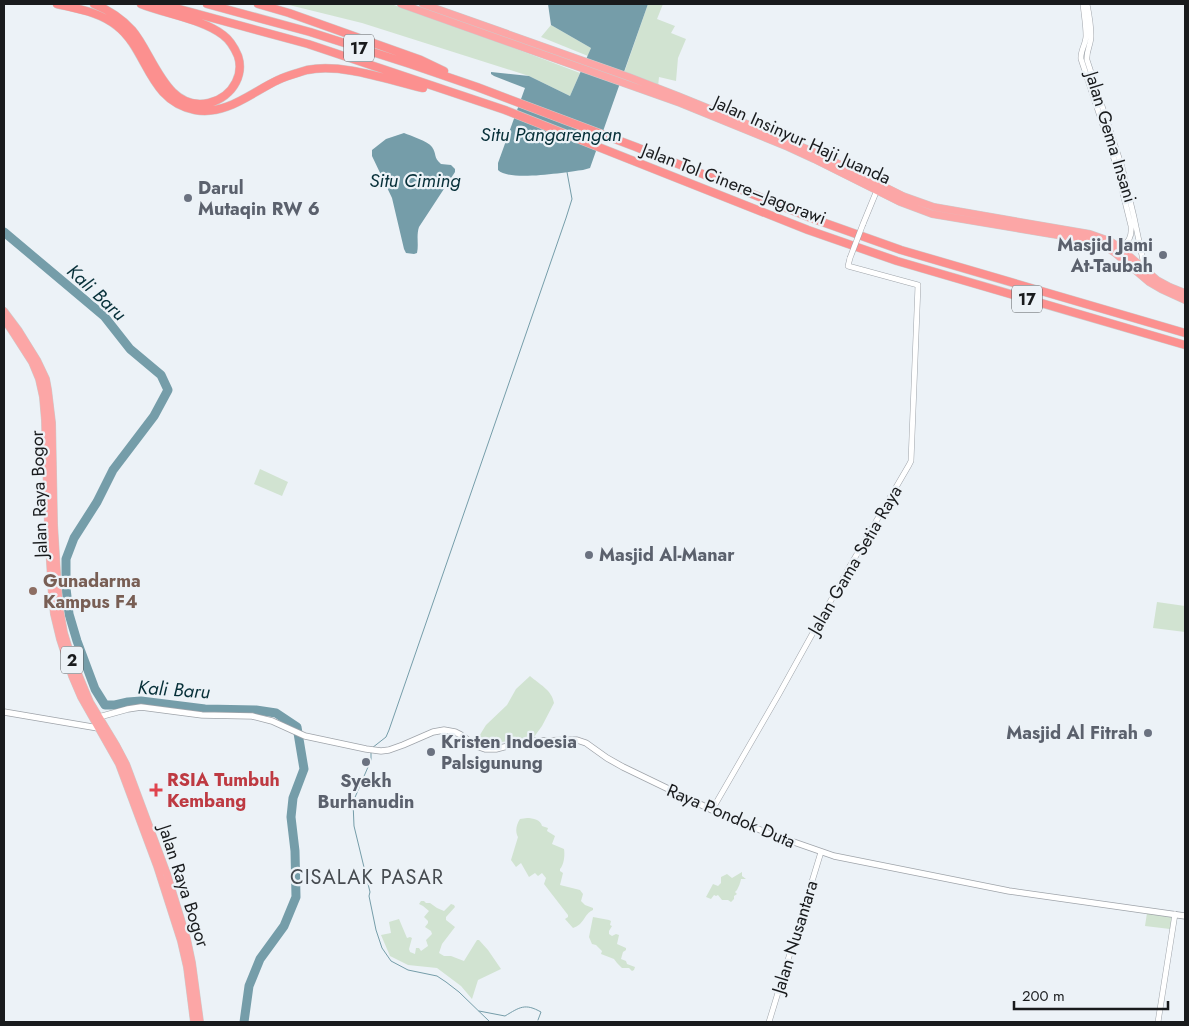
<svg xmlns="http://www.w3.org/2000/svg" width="1189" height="1026" font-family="Jost,sans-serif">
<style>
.green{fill:#d1e3d1}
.water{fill:#759da9}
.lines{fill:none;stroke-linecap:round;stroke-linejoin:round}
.stream{stroke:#759da9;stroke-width:1}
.river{stroke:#759da9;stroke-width:9}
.tertiary-casing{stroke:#9fa4aa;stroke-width:6}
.secondary-casing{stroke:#9fa4aa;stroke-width:7}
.trunk-casing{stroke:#cccdcd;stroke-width:8}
.motorway-casing{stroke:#cccdcd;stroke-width:9}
.tertiary{stroke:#fff;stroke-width:5}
.secondary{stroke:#fff;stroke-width:5.5}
.trunk{stroke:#fca6a6;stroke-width:7}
.motorway{stroke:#fc908f;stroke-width:8}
.tertiary-bridge-casing{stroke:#9fa4aa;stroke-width:6;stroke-linecap:butt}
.tertiary-bridge{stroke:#fff;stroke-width:5}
.worship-dot{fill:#6b7280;stroke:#ecf2f7;stroke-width:2}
.education-dot{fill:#8d6e63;stroke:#ecf2f7;stroke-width:2}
.health-dot{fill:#e0444e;stroke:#ecf2f7;stroke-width:2}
.labels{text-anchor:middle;stroke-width:4.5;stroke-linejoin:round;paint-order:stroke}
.shield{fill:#ecf2f7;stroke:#585c5e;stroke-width:1}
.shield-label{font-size:16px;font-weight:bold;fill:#191b1d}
.street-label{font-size:18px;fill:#191b1d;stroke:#ecf2f7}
.worship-label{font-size:18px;font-weight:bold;fill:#5b616d;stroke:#ecf2f7;text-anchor:start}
.education-label{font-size:18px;font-weight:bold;fill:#785e54;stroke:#ecf2f7;text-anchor:start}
.health-label{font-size:18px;font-weight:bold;fill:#be3a42;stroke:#ecf2f7;text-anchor:start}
.water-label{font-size:19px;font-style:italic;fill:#062f38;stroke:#ecf2f7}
.quarter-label{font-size:20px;letter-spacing:1px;fill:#464b50;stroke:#ecf2f7}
</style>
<rect width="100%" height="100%" fill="#ecf2f7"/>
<path class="green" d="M285,4H391L501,43L580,73L570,96L529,76L362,23Z
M648,4H663L657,19L675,26L671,33L686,39L678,58L676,81L659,77L658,87L624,73Z
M551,25L591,48L588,56L541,37Z
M260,469L288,482L282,496L254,484Z
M1157,602L1185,606V632L1153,628Z
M530,676C539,684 552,690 554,703L542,726L534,737C517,738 500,744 483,744L478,738L486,725L507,705L516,689Z
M527,818C533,818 541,820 542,826L548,828L547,831L555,836L552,844L564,849C565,855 564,865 560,869V871L563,873L560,885L580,890L583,894L581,901L585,905L593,908V910C586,913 585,919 580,924C578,926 575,927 573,928L565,919L568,917V915L544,884L546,878L542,873L538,876L535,873L529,877L521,863L516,867L511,860L518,837C515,832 516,825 520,819Z
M742,872V876L746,879H741C740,884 739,886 737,890L735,892L737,894L734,896V899L731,902L728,900H722L718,895L716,896L714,895L711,899L706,897L713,884L718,886L721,883V877L727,874L732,878Z
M421,901H424L426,903H430L437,908L444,911L451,904L454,905L455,907L446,917V920L455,927L442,944L439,953L444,956H451L464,961L477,940H479L488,950L501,969L478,980L472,999L461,986L437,968L408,965L390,956L381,935L391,933L389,922L399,919L407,938L410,937L412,938L409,949L410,952L415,954L416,948H419L421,951L428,946L426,940L432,934L431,931L425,927L428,923V921L424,917L429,911L423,906L419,904Z
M1147,913L1172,916L1170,929L1145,926Z
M593,917L609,920L611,921L610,925L612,926L609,931V934L612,936L616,934L619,935L617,944L626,948V950L623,952L621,959L626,961L627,964L635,967L634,970L632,971L629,968H622L617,963L614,959L601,954L602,951L596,945L592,944L589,937Z"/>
<path class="water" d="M548,4H648L590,168L583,170C566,172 509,182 498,170V163L525,88L494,76L491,74V72L529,76L570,96L591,48L551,25Z
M404,133C411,136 428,141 432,147C437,154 433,157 441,164L451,165L455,169V172L419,227C416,236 419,244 417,253L414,254L406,253L404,249L392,198L372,156V150L386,139Z"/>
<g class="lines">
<path class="stream" d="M372,748L386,737L389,730L566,218L572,199L567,172
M371,752V760L353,802L354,826L370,892L369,896L376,930L382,948L391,961L408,970L437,976L446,982L459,992L490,1022
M479,1011L505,1016C520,1007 525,1003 541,1012L538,1020"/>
<path class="river" d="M4,232L104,316L130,349L161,375L168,390L154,416L113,470L97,502L74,538L66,559V588L69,614L77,641L95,689L105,705H115L128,702L141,701L205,709L256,710L276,713L297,727L304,769L293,798L291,817L295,851L296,897L284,926L260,959L249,986L244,1022"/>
<defs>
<path id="tertiary" d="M1083,4C1084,14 1086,25 1086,36C1086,44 1080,51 1081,59L1116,165L1131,226C1132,237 1129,243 1119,247
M1087,4C1089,14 1091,25 1091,36C1091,45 1086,51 1087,60L1122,167L1134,217L1145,270
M863,224L877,190
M712,810L779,694L850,566L909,465L911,461L918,285L848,266L850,258
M769,1022L821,852
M1158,1022L1175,914"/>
<path id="secondary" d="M4,712L98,728
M99,717L128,709L141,707L202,715L252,716L272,721L305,736L366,749L381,751L389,750L403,745L433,732L444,730L455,732L461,735L476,746L485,749H496L528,741L577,740L586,743L607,758L623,767L712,810L765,832L834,856L1009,891L1185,916"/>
<path id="trunk" d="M401,4L680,103L788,147L814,159L900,202L932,214L1075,238L1090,241L1106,247L1115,253L1149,282L1161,289L1185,300
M423,4L629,77L678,96L767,132L821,155L903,196L934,207L1090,234L1110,241L1119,247L1157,280L1170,287L1185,293
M4,311L19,331L37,360L46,379L48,390L52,423L54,525L59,605L64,633L72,659L90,702L116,745L126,764L167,874L187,939L192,963L200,1022
M4,319L14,334L32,362L39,379L43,397L45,420L48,526L52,596L54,614L60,639L72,676L81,697L119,764L157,866L181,941L187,967L194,1022"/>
<path id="motorway" d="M57,4C78,9 100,12 117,26C148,50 148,101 195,110C226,116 252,92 278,80C288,75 298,73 307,70C343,63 388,80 423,88
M94,4C109,10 121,18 132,30C153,54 166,113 209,103C221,100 231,92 236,82C240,74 241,65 238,56C235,49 230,40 223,35C202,19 166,14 141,4
M161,4L308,44L505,110L808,230L897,261L1185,345
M207,4L310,32L410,64L477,87L636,147L811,218L901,250L1185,333
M258,4L289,13L421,60L444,71"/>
</defs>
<use href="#tertiary" class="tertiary-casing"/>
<use href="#secondary" class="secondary-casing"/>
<use href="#trunk" class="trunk-casing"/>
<use href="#motorway" class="motorway-casing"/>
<use href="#tertiary" class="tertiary"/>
<use href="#secondary" class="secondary"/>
<use href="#trunk" class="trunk"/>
<use href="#motorway" class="motorway"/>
<defs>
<path id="tertiary-bridge" d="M850,258L863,224"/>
</defs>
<use href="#tertiary-bridge" class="tertiary-bridge-casing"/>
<use href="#tertiary-bridge" class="tertiary-bridge"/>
</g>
<g class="worship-dot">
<circle cx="188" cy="198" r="5"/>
<circle cx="1163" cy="255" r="5"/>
<circle cx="589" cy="555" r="5"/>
<circle cx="1148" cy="733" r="5"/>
<circle cx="431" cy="752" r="5"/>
<circle cx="366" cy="762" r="5"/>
</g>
<circle class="education-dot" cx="33" cy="591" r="5"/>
<path class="health-dot" d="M153.5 782.5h5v5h5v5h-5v5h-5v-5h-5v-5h5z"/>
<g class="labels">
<g class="shield">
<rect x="344" y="34.5" width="30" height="27" rx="4"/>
<rect x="1012" y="285.5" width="30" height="27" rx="4"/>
<rect x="61" y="646.5" width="22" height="27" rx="4"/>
</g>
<g class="shield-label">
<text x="359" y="54">17</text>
<text x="1027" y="305">17</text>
<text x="72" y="666">2</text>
</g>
<g class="street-label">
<text transform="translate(1111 137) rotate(73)" y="6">Jalan Gema Insani</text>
<text transform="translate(802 140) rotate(24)" y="6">Jalan Insinyur Haji Juanda</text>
<text transform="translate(734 184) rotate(21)" y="6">Jalan Tol Cinere–Jagorawi</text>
<text transform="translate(39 494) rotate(-92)" y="6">Jalan Raya Bogor</text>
<text transform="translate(855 560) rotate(-60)" y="6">Jalan Gama Setia Raya</text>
<text transform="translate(731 816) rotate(23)" y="6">Raya Pondok Duta</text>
<text transform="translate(184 886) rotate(72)" y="6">Jalan Raya Bogor</text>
<text transform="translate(795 937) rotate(-73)" y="6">Jalan Nusantara</text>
</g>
<g class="worship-label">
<text x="198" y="194">Darul<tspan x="198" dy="21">Mutaqin RW 6</tspan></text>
<text x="1153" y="251" text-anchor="end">Masjid Jami<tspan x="1153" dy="21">At-Taubah</tspan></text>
<text x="599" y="561">Masjid Al-Manar</text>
<text x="1138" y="739" text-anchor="end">Masjid Al Fitrah</text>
<text x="441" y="748">Kristen Indoesia<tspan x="441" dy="21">Palsigunung</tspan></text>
<text x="366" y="787" text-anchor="middle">Syekh<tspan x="366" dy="21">Burhanudin</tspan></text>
</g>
<g class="education-label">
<text x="43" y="587">Gunadarma<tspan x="43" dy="21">Kampus F4</tspan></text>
</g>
<g class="health-label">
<text x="167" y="786">RSIA Tumbuh<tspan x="167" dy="21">Kembang</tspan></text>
</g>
<g class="water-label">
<text x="551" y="141">Situ Pangarengan</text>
<text x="415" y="187">Situ Ciming</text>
<text transform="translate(97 292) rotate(43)" y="7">Kali Baru</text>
<text transform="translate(174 689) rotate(4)" y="7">Kali Baru</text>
</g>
<g class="quarter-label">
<text x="367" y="884">CISALAK PASAR</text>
</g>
</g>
<rect width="1189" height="1026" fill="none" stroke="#191b1d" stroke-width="10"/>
<path d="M1014 1001v8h154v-8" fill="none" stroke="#191b1d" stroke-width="2.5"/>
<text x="1022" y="1001" font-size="15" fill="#191b1d" stroke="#ecf2f7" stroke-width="4" paint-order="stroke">200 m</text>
</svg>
